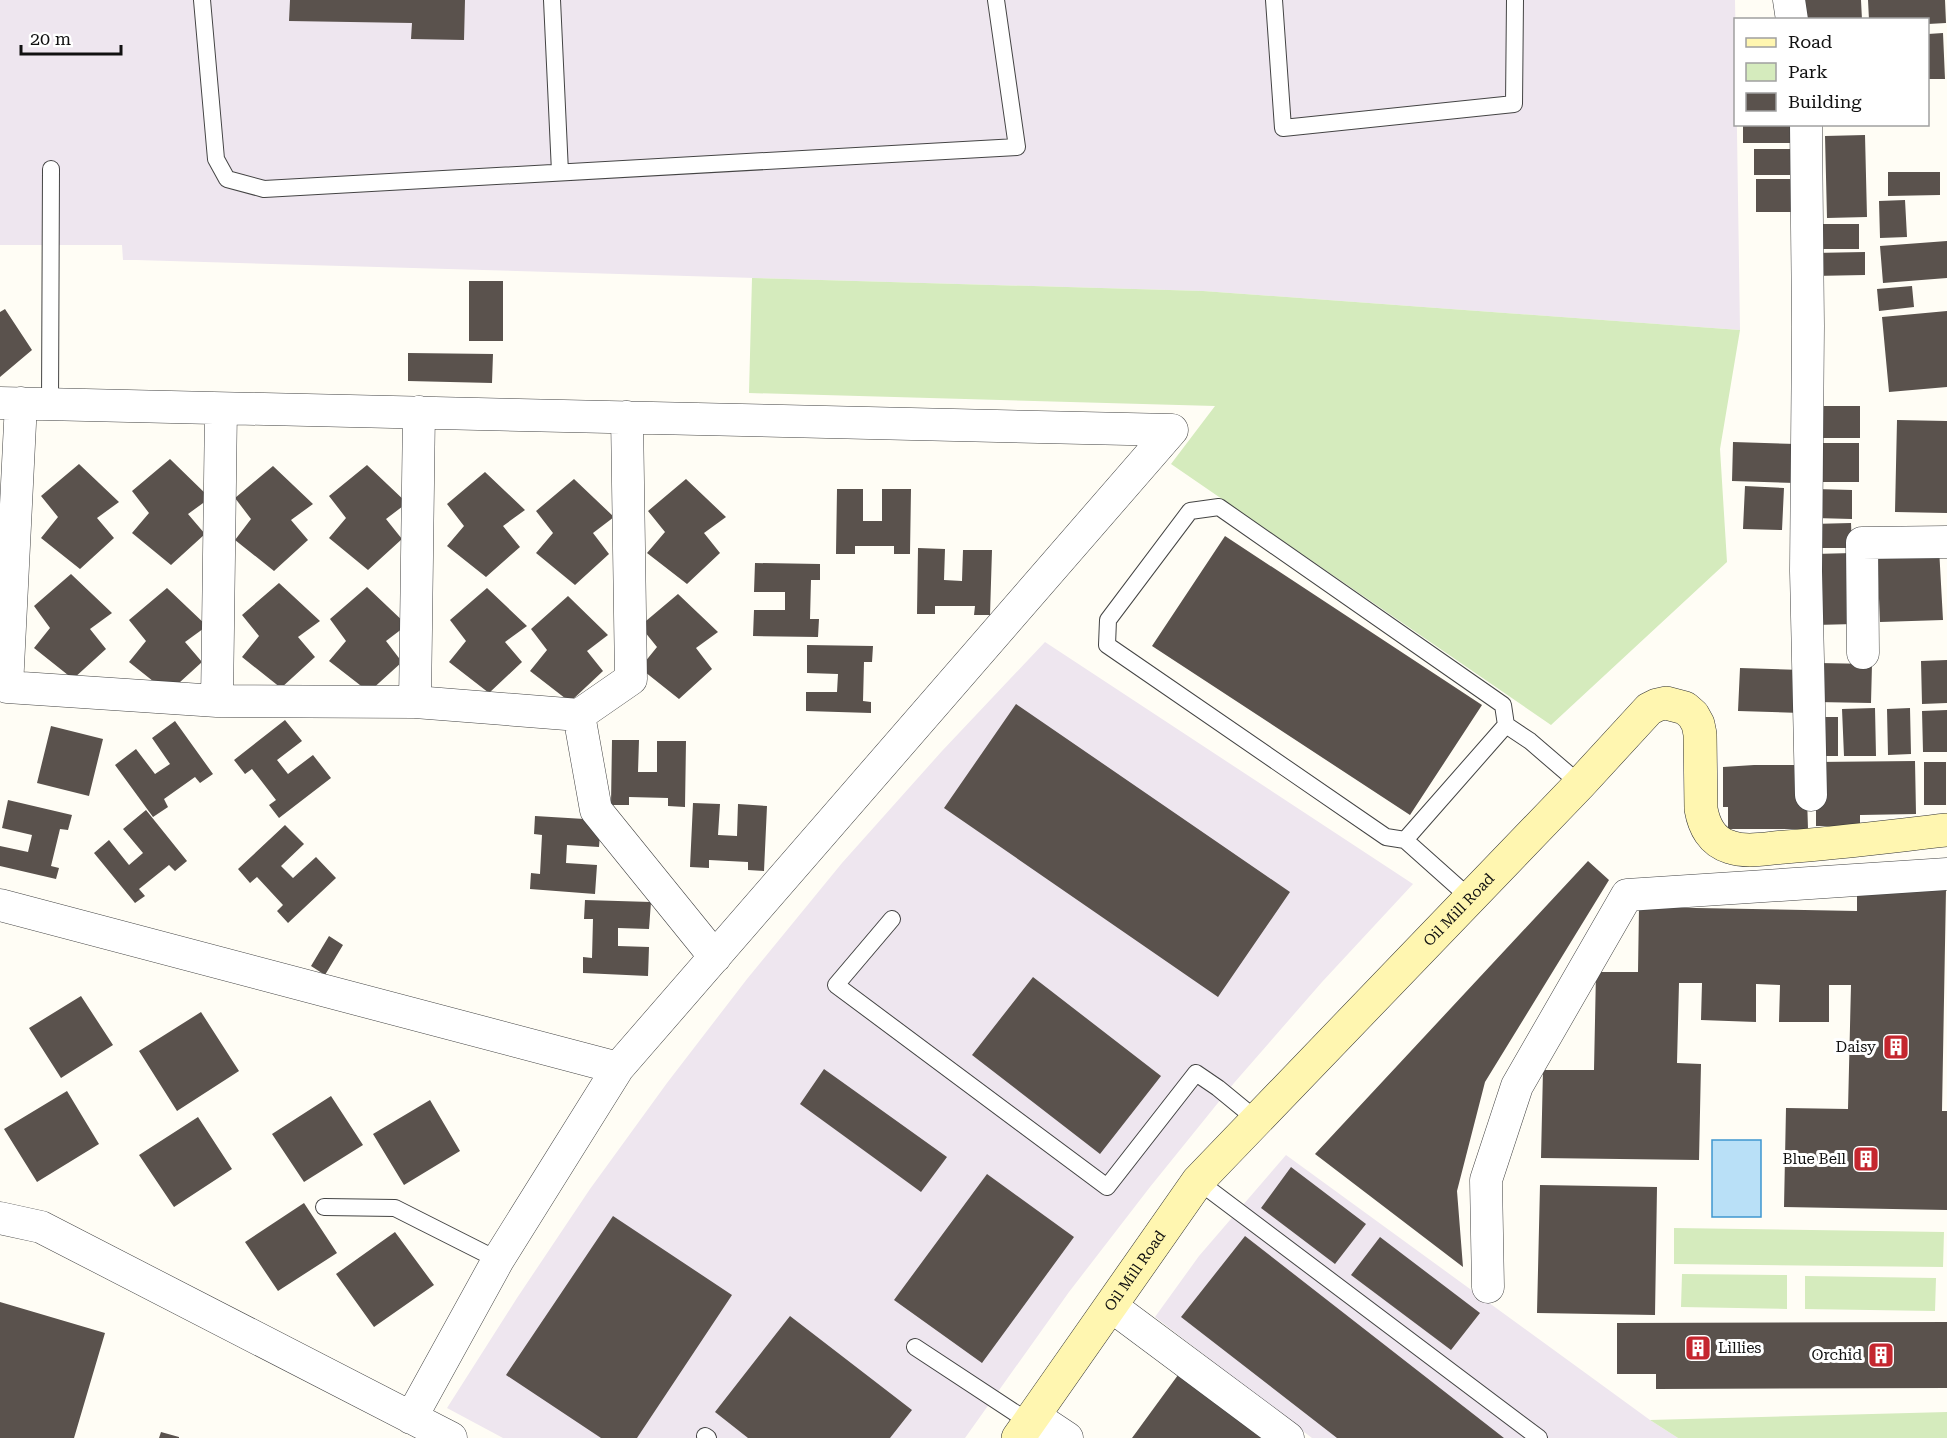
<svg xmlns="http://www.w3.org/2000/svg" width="1947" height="1438" font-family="'Roboto Serif',serif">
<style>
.industrial{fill:#eee6ef}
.green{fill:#d5ebbd}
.water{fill:#b9e0f7;stroke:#3f96cf;stroke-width:1.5}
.building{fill:#5a524d}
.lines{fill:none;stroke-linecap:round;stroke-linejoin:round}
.service-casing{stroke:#444;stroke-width:18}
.minor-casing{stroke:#444;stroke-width:33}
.secondary-casing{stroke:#333;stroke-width:34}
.service{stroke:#fff;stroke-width:16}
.minor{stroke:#fff;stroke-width:32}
.secondary{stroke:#fff6b0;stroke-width:33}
.labels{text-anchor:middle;stroke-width:6;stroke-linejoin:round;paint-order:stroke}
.street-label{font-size:15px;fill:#111;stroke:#fff}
.poi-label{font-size:15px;fill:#111;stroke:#fff;text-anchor:end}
</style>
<rect width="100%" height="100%" fill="#fffdf5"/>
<path class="industrial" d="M0,0H1735L1740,330L1203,291L136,260H123L122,245H0Z
M1045,642L1413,884L1322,982L1234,1083L1150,1187L1069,1292L965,1438H503L447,1408L517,1298L590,1189L667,1083L747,979L842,863L942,751Z
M1286,1155L1650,1420L1678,1438H1312L1155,1317L1199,1256Z"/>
<path class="green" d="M752,278L1203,291L1740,330L1720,449L1727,562L1551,725L1171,464L1215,406L749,393Z
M1674,1228L1944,1232L1943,1267L1674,1264Z
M1682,1274L1787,1275V1309L1681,1307Z
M1805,1276L1936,1278L1935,1311L1805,1309Z
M1947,1412V1438H1678L1650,1420Z"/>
<path class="water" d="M1712,1140H1761V1217H1712Z"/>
<path class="building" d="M290,0H465L464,40L411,39L412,23L289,21Z
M1796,0H1861L1862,20H1797Z
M1868,0H1945L1946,23L1928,24V20H1869Z
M1943,33L1945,79H1928V34Z
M1743,124H1796V143H1743Z
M1865,135L1867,217L1827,218L1825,136Z
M1754,149H1793L1792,175H1754Z
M1888,172H1940V195L1888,196Z
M1756,179H1794V212H1756Z
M1905,200L1907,237L1880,238L1879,201Z
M1817,224H1859V249H1817Z
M1947,241V278L1883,283L1880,246Z
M1865,252V275L1813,276V253Z
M469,281H503V341H469Z
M1912,286L1914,307L1879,311L1877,289Z
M5,309L32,350L0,377V312Z
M1947,311V387L1889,392L1882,317Z
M408,353L493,354L492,383L408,381Z
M1816,406H1860V438H1816Z
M1897,420L1947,421V513L1895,512Z
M1733,442L1796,444L1795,483L1732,481Z
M1815,443H1859V482H1815Z
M170,459L210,498L188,514L205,534L171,565L132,533L149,513L132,491Z
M79,464L119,502L97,518L114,538L80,569L41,538L58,517L41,496Z
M367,465L407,503L386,519L402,539L368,570L329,538L346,518L329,496Z
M273,466L313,504L291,520L308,540L274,571L235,540L251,519L235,498Z
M485,472L525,510L503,526L520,547L486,577L447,546L464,526L447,504Z
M574,479L614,517L593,533L609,554L575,585L536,553L553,533L536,511Z
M686,479L726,517L704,533L720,553L687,584L647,553L665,532L648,511Z
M1745,486L1784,488L1782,530L1743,529Z
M837,489H863V521H882V489H911L910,554H894V546H855V554H836Z
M1815,489L1852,490V519L1815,518Z
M1851,523L1852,548H1812V524Z
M1225,536L1482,705L1410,815L1152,646Z
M918,548L945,549L944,580L962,581L963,550H992L990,615H974L975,606H935V614H917Z
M1939,548L1943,620L1880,622L1877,551Z
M1853,553L1855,624L1815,625L1814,554Z
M755,563L820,564V580H811L810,619H819L818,637L753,636L754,610H785V592H754Z
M71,574L112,613L90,629L106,649L73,679L34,648L50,628L34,606Z
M279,583L320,621L298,637L315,657L281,688L242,657L259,636L242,615Z
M367,587L407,625L386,641L402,662L369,692L329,661L346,641L330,619Z
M167,588L207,626L185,642L202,662L168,693L129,662L146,641L129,620Z
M487,588L527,626L505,642L522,662L489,693L449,662L466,641L450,620Z
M678,594L718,632L696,648L712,669L679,699L640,668L657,647L640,626Z
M568,596L608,635L587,651L603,671L570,702L530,671L547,650L531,629Z
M807,645L873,646L872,662H864L863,701L871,702V713L806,711V692H837L838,674L807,673Z
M1947,660V703L1922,704L1921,661Z
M1818,663L1872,664L1871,703L1817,702Z
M1740,668L1802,670L1801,713L1738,711Z
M1016,704L1290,892L1218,997L944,808Z
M1875,708L1876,756H1844L1842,709Z
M1910,708L1911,754L1888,755L1887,709Z
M1947,710V752H1923L1922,711Z
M1814,717H1838V756H1815Z
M285,720L302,741L277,760L288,774L313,755L331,778L279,818L269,805L276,800L252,769L245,774L234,760Z
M175,721L213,774L200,783L195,777L164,799L168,807L153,817L115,765L136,749L155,774L170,764L152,738Z
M51,726L103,739L89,796L37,783Z
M612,740H639L638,772H657V741H686L685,807L668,806V798L629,797V805H611Z
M1915,761L1916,814L1860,815V826H1816V762Z
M1924,762H1946V805H1924Z
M1754,765H1806L1808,829H1728V807H1723V767Z
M8,800L72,815L68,830L60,829L51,866L59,868L56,879L0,866V846L28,852L32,835L2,828Z
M693,803L720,804L718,835L737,836L738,804L767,806L764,871L748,870V862L709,860V868L690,867Z
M146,810L187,861L175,871L169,865L139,889L145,896L135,903L94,853L109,840L129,865L143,853L123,829Z
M535,816L601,820L599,847L567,845L566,863L597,865L595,894L530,889L531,873L540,874L542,835L534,834Z
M285,825L304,844L281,866L293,878L316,857L336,878L288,923L277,911L283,905L257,877L250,883L238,869Z
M1588,861L1609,880L1485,1082L1457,1191L1463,1267L1315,1154Z
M1857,888L1946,889L1942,1111H1947V1210L1784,1207L1786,1108L1848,1109L1851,985H1829V1022H1779L1780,985L1756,984V1022L1701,1020L1702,983H1679L1677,1063L1701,1064L1699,1160L1541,1158L1543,1070H1594L1596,972H1638L1639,907L1857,911Z
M585,900L651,902L649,929L618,928V946L649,947L648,976L583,973V957L592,958L593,919H584Z
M329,936L343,945L325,975L311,966Z
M1033,977L1161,1076L1100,1154L972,1055Z
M81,996L113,1045L61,1078L29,1028Z
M201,1012L239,1071L177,1111L139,1051Z
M824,1069L947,1157L921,1192L800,1104Z
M67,1091L99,1144L37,1182L4,1129Z
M331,1096L363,1145L304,1182L272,1134Z
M430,1100L460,1151L404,1185L373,1134Z
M198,1117L232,1169L174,1207L139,1155Z
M1291,1167L1366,1224L1335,1264L1261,1208Z
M987,1174L1074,1237L982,1363L894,1300Z
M1540,1185L1657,1187L1655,1315L1537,1313Z
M304,1203L337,1253L278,1291L245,1242Z
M613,1216L732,1295L637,1438H601L506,1375Z
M395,1232L434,1285L374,1327L336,1274Z
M1245,1236L1504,1438H1337L1181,1317Z
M1380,1237L1480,1313L1451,1350L1351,1275Z
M0,1302L105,1333L74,1438H0Z
M790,1316L912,1410L890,1438H748L715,1412Z
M1947,1322V1388L1656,1389V1374H1617V1323Z
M1178,1375L1266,1438H1132Z
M161,1432L179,1437V1438H159Z"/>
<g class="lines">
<defs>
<path id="service" d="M202,0L216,159L227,179L264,189L1017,147L996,0
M552,0L560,172
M1274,0L1283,128L1514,104L1515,0
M50,404L51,169
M1506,725L1405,840L1386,837L1107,645L1108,620L1190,511L1219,507L1503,705L1506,725L1530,741L1580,784
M1405,840L1470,898
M892,919L836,985L1107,1187L1196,1073L1218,1088L1257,1120
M1198,1181L1539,1438
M324,1207L395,1208L498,1260
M915,1347L1029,1422
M705,1436L708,1438"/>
<path id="minor" d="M1789,0L1792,20
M1806,124L1808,326L1806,571L1811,795
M0,403L1172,430L618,1068L498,1260L411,1418
M21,403L7,687L217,701L415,702
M419,412L415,702L579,715L596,810L715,957
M1863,653L1862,543L1947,542
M217,701L221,409
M579,715L631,679L627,417
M0,905L618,1068
M0,1218L41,1227L451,1438
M1488,1287L1486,1180L1517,1086L1627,895L1947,874
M1111,1306L1288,1438
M1034,1416L1067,1438"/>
<g id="secondary">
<path id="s1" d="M1018,1438L1198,1181L1580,784L1649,709L1657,705L1666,703L1685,708L1693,715L1698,724L1700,734L1701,809C1704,826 1712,842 1730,847C1747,853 1767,848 1785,847C1839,843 1893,836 1947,830"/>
</g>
</defs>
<use href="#service" class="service-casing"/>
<use href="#minor" class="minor-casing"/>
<use href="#secondary" class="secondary-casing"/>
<use href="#service" class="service"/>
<use href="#minor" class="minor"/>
<use href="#secondary" class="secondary"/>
</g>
<defs>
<symbol id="building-square" viewBox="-11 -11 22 22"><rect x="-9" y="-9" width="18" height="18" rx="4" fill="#c4262e" stroke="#fff"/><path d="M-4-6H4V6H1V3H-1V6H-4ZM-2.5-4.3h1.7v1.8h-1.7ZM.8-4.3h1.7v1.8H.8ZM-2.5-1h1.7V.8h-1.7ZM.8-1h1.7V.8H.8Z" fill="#fff"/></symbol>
</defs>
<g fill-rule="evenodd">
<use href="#building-square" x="1881" y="1032" width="30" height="30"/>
<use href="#building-square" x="1851" y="1144" width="30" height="30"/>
<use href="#building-square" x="1683" y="1333" width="30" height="30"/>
<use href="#building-square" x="1866" y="1340" width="30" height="30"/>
</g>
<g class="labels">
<g class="street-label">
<text dy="5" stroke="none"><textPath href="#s1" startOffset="690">Oil Mill Road</textPath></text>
<text dy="5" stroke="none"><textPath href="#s1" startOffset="204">Oil Mill Road</textPath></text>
</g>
<g class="poi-label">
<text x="1876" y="1052">Daisy</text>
<text x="1846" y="1164">Blue Bell</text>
<text x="1718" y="1353" text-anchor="start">Lillies</text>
<text x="1862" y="1360">Orchid</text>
</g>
</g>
<rect x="1734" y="18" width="195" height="108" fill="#ffffff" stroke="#a0a0a0" stroke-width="1.5"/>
<rect x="1746" y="38" width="30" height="9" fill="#fff6b0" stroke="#a0a0a0" stroke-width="1.5"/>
<text x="1788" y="48" font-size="18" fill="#111111">Road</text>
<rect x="1746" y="63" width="30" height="18" fill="#d5ebbd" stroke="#a0a0a0" stroke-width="1.5"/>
<text x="1788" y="78" font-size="18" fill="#111111">Park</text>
<rect x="1746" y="93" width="30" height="18" fill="#5a524d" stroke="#a0a0a0" stroke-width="1.5"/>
<text x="1788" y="108" font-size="18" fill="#111111">Building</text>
<path d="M21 45v9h100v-9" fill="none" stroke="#111111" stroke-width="3"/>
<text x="30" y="45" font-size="18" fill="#111111" stroke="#ffffff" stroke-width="4.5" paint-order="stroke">20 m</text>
</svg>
